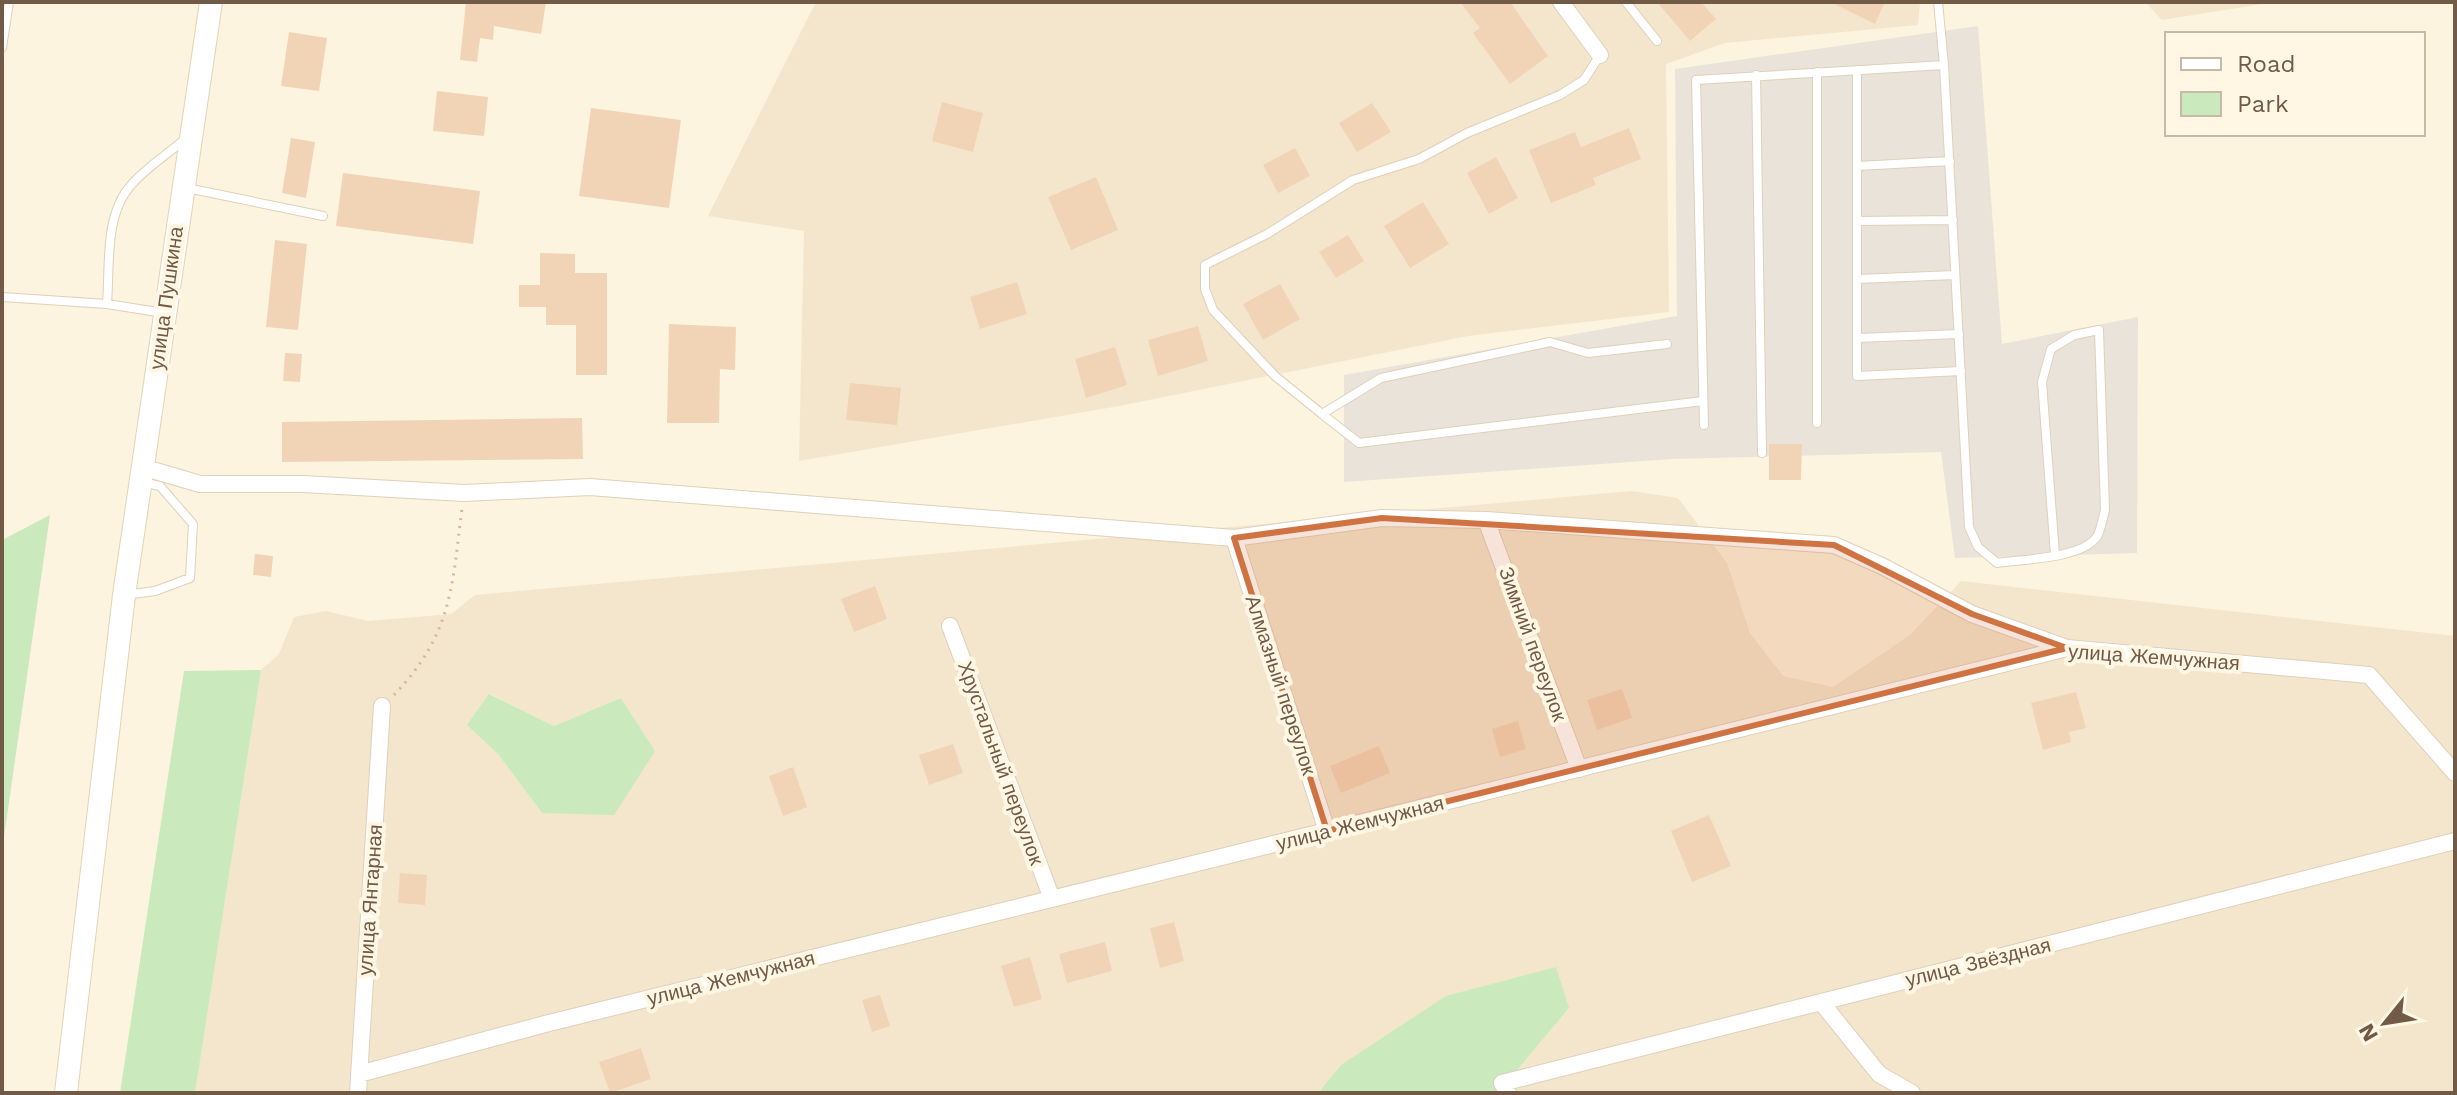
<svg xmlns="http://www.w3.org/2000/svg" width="2457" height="1095" font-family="'Work Sans',sans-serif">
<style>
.residential{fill:#f3e6cc;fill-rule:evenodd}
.industrial{fill:#eae3da}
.green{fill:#cae9bd}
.building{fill:#f1d4b6}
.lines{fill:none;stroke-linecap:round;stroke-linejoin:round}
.lane-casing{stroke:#dfd0ba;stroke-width:10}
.street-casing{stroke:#dfd0ba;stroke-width:18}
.secondary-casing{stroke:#e5d2b8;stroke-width:24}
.path{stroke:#d5b899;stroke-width:3;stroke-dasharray:2 6;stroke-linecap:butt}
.lane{stroke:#fff;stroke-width:8}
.street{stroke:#fff;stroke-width:16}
.secondary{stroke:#fff;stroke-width:22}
.marked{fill:#d07342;fill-opacity:0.2;stroke:#d07342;stroke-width:6;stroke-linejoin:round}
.labels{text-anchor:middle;stroke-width:8;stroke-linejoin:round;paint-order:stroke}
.street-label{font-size:20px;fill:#715b47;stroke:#fff7e4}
</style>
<rect width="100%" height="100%" fill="#fcf4de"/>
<path class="residential" d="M816,2H1920L1918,25L1725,43L1666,64L1669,312L1468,336L1119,406L799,461L804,231L708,216Z
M2145,2H2275L2162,20Z
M1631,491L1678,498L1727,563L1750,633L1783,676L1833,687L1910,635L1961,581L2455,636V1093H1498L1569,1008L1341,1065L1318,1093H195L261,670L279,654L294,617L326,611L368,621L451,614L475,595ZM490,694L554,726L621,698L655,751L542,813L498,754L468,725Z"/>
<path class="industrial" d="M1978,26L2002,344L2138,317L2137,553L1955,558L1941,452L1672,459L1344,482V375L1677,316L1675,69Z"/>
<path class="green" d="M50,515L2,851V540Z
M261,670L195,1093H120L184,671Z
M489,694L554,726L621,698L655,751L614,815L542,813L498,754L467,725Z
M1556,967L1569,1008L1498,1093H1318L1341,1065L1446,996Z"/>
<path class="building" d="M466,2H546L541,34L494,26L493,40L480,38L477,62L460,60Z
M1460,2H1510L1548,56L1510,84L1473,33L1480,28Z
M1657,2H1701L1716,19L1690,41Z
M1830,2H1885L1875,24Z
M289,32L327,38L319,91L281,86Z
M437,91L488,97L484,136L433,131Z
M942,102L983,113L973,152L932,141Z
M1372,103L1391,132L1357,152L1339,123Z
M591,108L681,120L669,208L579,196Z
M1629,128L1641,159L1593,178L1596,185L1551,203L1529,150L1575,132L1581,147Z
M291,138L315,142L306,198L282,193Z
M1295,148L1310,176L1278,193L1263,165Z
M1496,157L1518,198L1489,214L1467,173Z
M343,173L480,191L473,244L336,226Z
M1096,177L1118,230L1071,250L1048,197Z
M1423,202L1449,244L1410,268L1384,226Z
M1348,235L1364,261L1336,278L1319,252Z
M275,240L307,244L298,330L266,327Z
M540,253L575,254V273H607V375H576V325H546V307H519V285H540Z
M1017,282L1027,314L980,329L970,297Z
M1280,284L1300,319L1263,340L1243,304Z
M669,324L736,327L735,370L720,369L719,423H667Z
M1198,326L1208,361L1158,376L1148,340Z
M1115,347L1127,385L1086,398L1075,359Z
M285,353L302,354L300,382L283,381Z
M850,383L901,388L897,425L846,420Z
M582,418L583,459L282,462V422Z
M1769,444H1802L1801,480H1769Z
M255,554L273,556L271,577L253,575Z
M875,586L887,619L854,632L841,599Z
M1622,689L1632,718L1597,730L1587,700Z
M2076,692L2086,728L2069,732L2071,742L2043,750L2031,703Z
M1518,721L1526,749L1500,757L1492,729Z
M953,744L963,773L929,785L919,755Z
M1379,746L1390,773L1341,793L1330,766Z
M793,767L807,807L783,816L769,776Z
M1709,815L1731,866L1692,882L1671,831Z
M400,873L427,875L425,905L398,903Z
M1174,922L1184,961L1160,968L1150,928Z
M1105,942L1112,971L1067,983L1059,954Z
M1030,957L1042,999L1014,1007L1001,966Z
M880,995L890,1026L872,1032L862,1000Z
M641,1048L651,1079L610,1093L599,1062Z"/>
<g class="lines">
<defs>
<path id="lane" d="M1626,2L1657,41
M2,48L9,2
M1600,55L1584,80L1560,95L1467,133L1419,159L1353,180L1267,234L1205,265V289L1213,310L1275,376L1322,414L1381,378L1550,342L1588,353L1667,344
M1944,65L1969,527L1978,547L1997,563C2023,559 2084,559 2098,535C2101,528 2103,518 2105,510L2099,330L2074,335L2051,349L2042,382L2055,555
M1857,70V376L1961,371
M1756,75L1762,453
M1857,166L1950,161
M187,188L323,216
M1857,221L1953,220
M1857,279L1955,275
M2,297L107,304L164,313
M107,304C110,266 104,214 132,184C147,167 168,154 185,139
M1857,338L1959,334
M1322,414L1359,443L1703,401
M1817,423V72
M1704,425L1696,80L1944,65L1938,2
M125,595L155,591L190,578L193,524L160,486L142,482"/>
<path id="street" d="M1561,2L1600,55
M142,467L200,484H303L464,493L590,487L1234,538L1382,518L1486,520L1834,545L1882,566L1972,614L2067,648
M1486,520L1579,769
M1234,538L1327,831
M950,626L1052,899
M1821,1002L1879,1074L1912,1093
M359,1074L545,1024L2067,648L2369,675L2455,773
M358,1093L382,706
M1508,1093L1502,1083L2455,841"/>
<path id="secondary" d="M66,1093L124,595L211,2"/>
</defs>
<use href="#lane" class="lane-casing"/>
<use href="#street" class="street-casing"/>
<use href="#secondary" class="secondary-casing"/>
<path class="path" d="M394,695C452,634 452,588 462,508"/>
<use href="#lane" class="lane"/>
<use href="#street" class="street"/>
<use href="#secondary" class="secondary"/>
</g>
<path class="marked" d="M1382,518L1834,545L1972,614L2067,648L1327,831L1234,538Z"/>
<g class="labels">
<g class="street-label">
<text transform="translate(166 298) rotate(-82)" y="7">улица Пушкина</text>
<text transform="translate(1533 644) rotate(70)" y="7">Зимний переулок</text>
<text transform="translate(2154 657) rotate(4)" y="7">улица Жемчужная</text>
<text transform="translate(1281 685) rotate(72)" y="7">Алмазный переулок</text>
<text transform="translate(1001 763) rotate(70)" y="7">Хрустальный переулок</text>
<text transform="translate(1360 823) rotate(-14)" y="7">улица Жемчужная</text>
<text transform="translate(370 900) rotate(-86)" y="7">улица Янтарная</text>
<text transform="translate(1978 962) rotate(-14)" y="7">улица Звёздная</text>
<text transform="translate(731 978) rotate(-14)" y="7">улица Жемчужная</text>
</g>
</g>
<rect width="2457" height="1095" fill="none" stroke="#715b47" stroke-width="8"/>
<rect x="2165" y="32" width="260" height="104" fill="#fff7e4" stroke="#c6b9a5" stroke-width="2"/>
<rect x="2181" y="58" width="40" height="12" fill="#ffffff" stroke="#c6b9a5" stroke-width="2"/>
<text x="2237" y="72" font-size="24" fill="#715b47">Road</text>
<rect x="2181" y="92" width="40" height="24" fill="#cae9bd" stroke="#c6b9a5" stroke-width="2"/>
<text x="2237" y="112" font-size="24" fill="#715b47">Park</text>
<g transform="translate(2385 1023) rotate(240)" stroke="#fff7e4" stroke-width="6" paint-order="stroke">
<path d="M0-6L14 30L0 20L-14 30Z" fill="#715b47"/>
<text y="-12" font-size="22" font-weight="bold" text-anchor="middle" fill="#715b47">N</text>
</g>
</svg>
